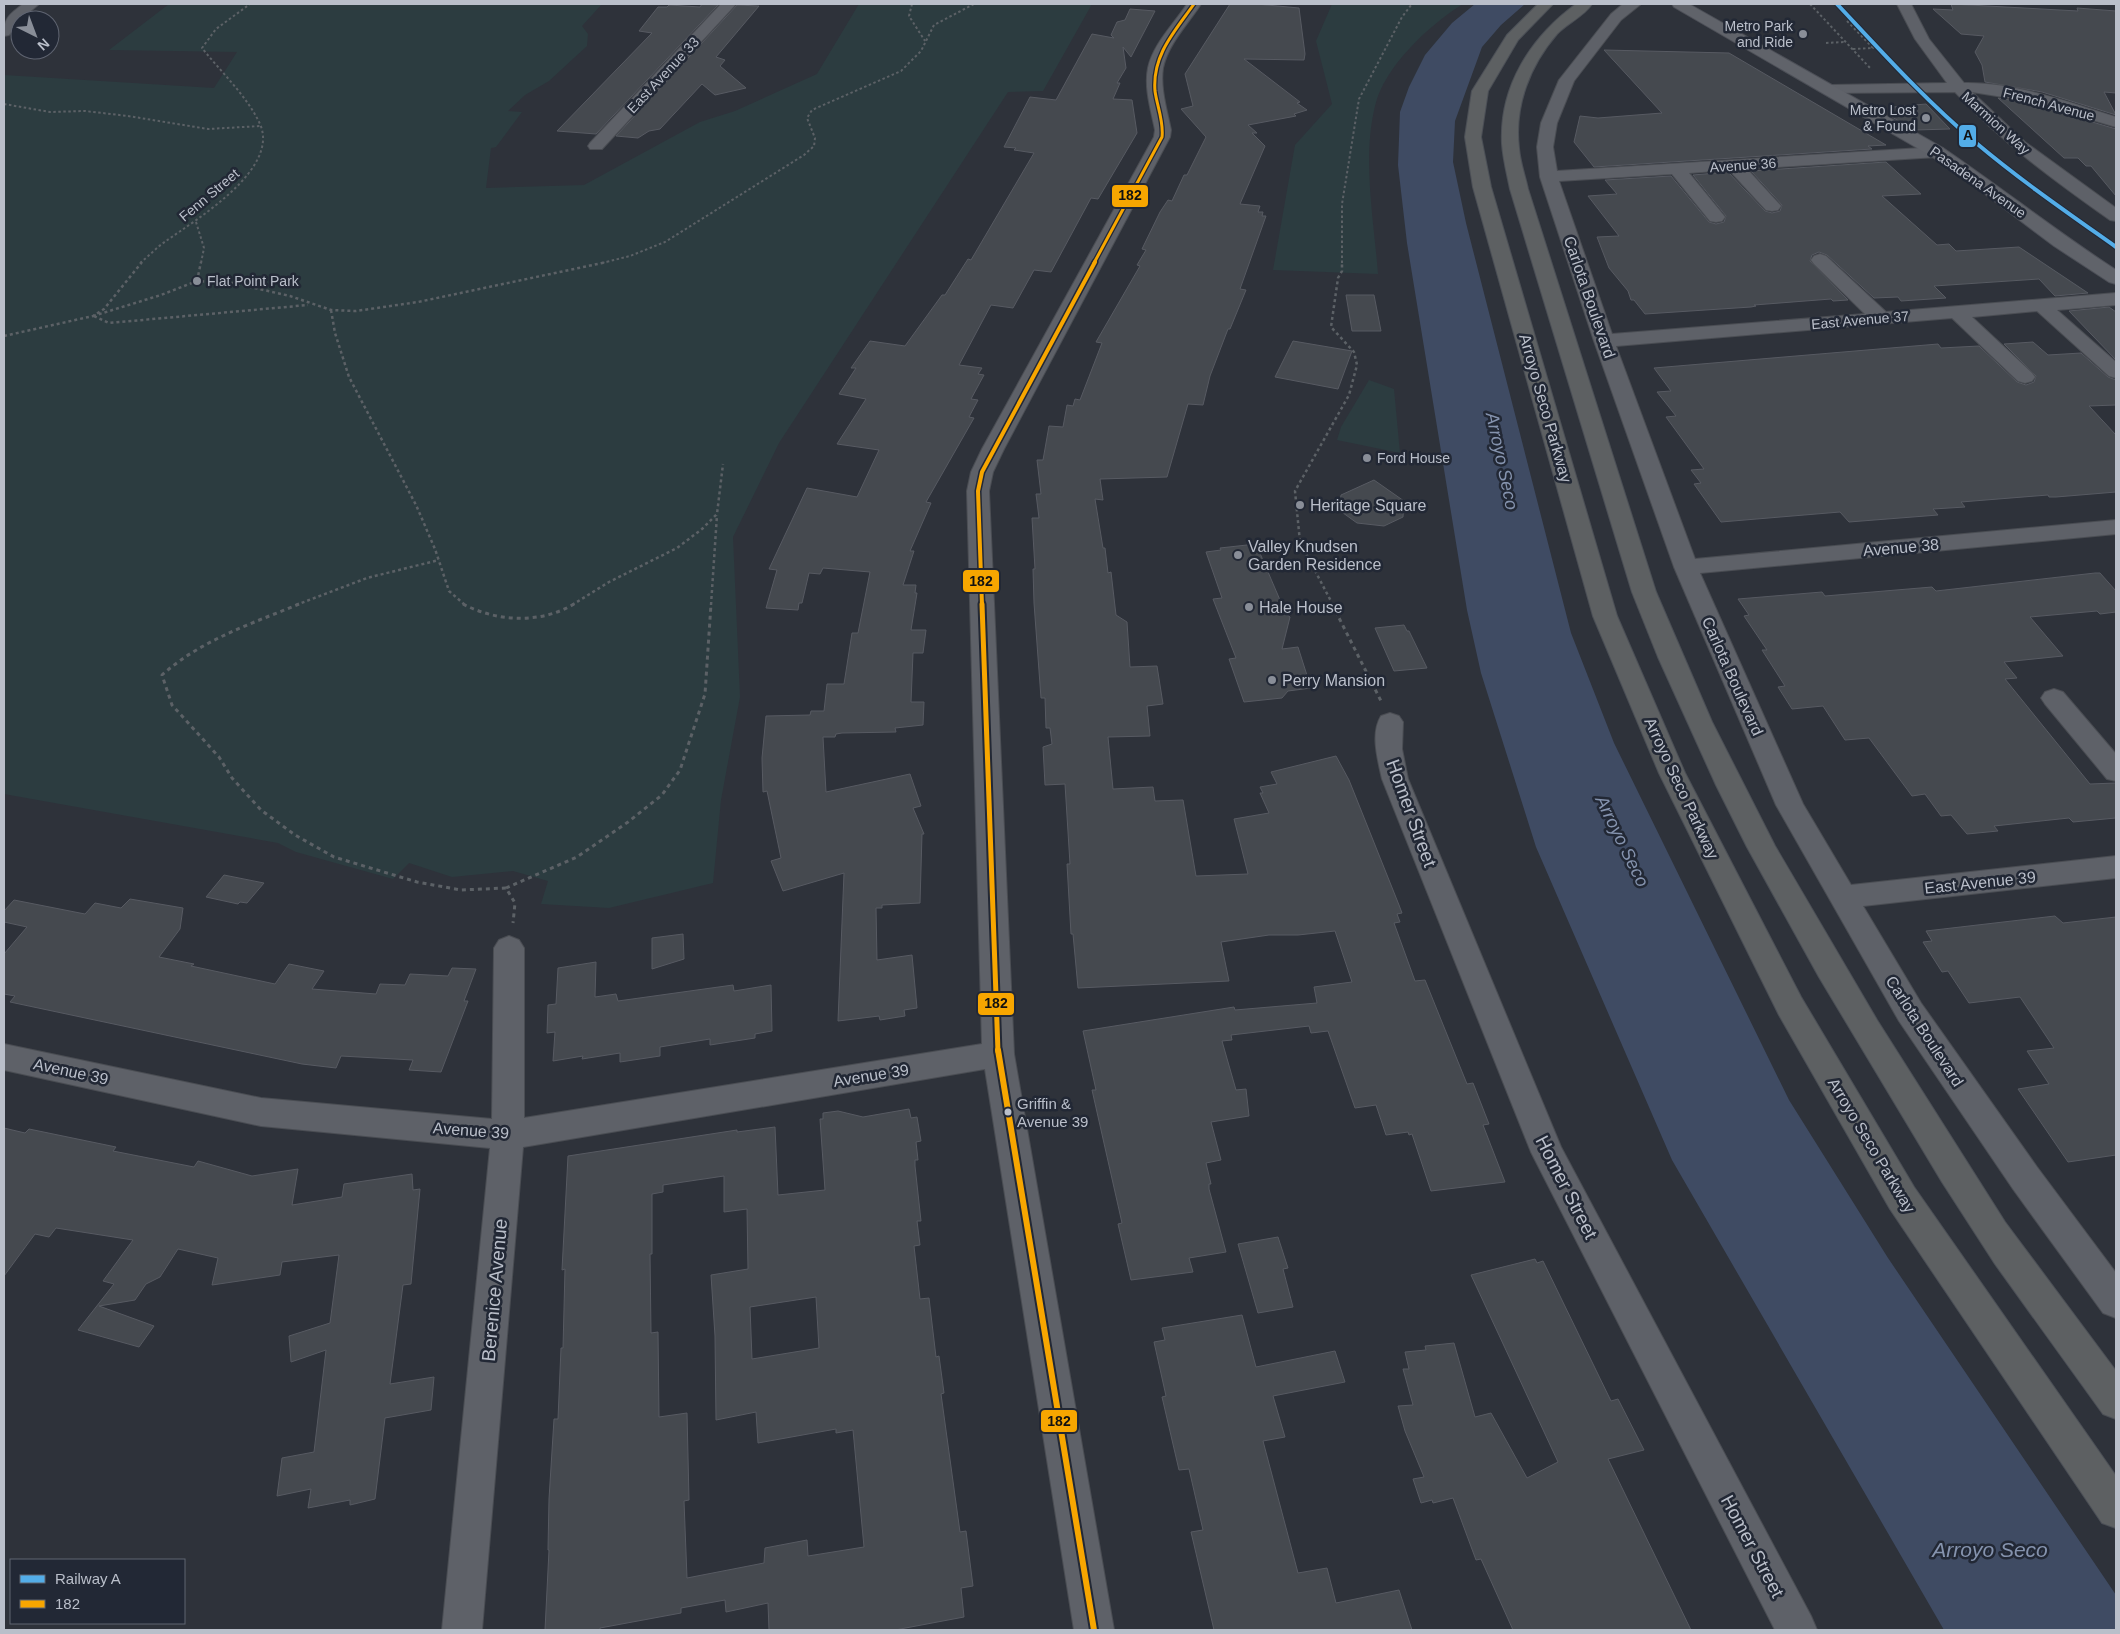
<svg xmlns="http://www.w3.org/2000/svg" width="2120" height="1634" font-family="Helvetica,sans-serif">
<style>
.green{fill:#2c3c40}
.water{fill:#3f4b63}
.building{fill:#45494f;stroke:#575a62;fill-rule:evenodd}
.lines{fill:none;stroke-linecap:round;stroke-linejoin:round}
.minor-casing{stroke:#4a4d53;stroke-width:2}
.major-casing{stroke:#4c4f57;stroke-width:2}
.highway-casing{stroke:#4b4f56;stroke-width:2}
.path-far2{stroke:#5c6166;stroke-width:2;stroke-dasharray:2.5 2.5;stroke-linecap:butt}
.path-far1{stroke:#5c6166;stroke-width:2.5;stroke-dasharray:3 3;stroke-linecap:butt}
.path{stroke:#5c6166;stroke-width:3;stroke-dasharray:4 4;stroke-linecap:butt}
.minor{fill:#5e6168;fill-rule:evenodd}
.major{fill:#60636a;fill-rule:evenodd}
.highway{fill:#5d6062;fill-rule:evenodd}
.bus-1-far3-casing{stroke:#222835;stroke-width:5.5}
.bus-1-far2-casing{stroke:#222835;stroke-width:7}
.bus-1-far1-casing{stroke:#222835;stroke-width:9}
.bus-1-casing{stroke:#222835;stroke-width:10}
.bus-1-far3{stroke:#f7a600;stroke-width:3}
.bus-1-far2{stroke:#f7a600;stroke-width:4}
.bus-1-far1{stroke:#f7a600;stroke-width:5}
.bus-1{stroke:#f7a600;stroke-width:6}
.rail-1-casing{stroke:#222835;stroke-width:6}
.rail-1{stroke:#53ade8;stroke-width:4}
.poi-dot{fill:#898e98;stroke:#222835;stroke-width:2}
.bus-dot{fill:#babfca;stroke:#222835;stroke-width:2}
.labels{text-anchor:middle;stroke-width:5;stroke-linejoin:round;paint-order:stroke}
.far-poi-label{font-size:14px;fill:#babfca;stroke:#222835;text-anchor:end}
.far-street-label{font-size:14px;fill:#babfca;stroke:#222835}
.bus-label{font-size:15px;fill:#babfca;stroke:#222835;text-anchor:start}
.street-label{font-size:16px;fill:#babfca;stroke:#222835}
.poi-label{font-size:16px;fill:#babfca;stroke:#222835;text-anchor:start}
.water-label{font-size:18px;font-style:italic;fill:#8593ae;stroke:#222835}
.near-street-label{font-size:19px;fill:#babfca;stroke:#222835}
.near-water-label{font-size:21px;font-style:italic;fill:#8593ae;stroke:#222835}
.line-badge{stroke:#222835;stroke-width:2}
.pale-badge-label{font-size:14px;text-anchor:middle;font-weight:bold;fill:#111}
</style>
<rect width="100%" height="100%" fill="#2e323a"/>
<path class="green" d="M169,4H602L582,26L588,34L587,46L549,81L525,95L508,111L522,112L496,147L491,148L486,188L584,185L700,122L735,111L817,74L859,4H1092L1043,91L1008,92L779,443L733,537L740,697L721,800L713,883L609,908L541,904L548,881L513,871L452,877L409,863L393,879L296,852L278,843L4,794V75L214,88L237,52L109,50Z
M1332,4H1463C1430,24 1384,67 1375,106C1362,159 1374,221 1378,274L1273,270L1295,145L1332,104L1316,41Z
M1369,380L1394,389L1400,453L1337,440L1341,427Z"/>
<path class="water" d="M1475,4H1525L1501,25L1482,47L1455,121L1453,162L1466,223L1571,633L1614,743L1789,1100L1888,1258L2116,1595V1630H1944L1672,1160L1536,847L1481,673L1467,610L1407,243L1398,165L1400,112L1409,87L1425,55L1452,23Z"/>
<path class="building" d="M702,4L718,5L596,134L557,131L652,33L639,31L658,7H667L669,5L700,7Z
M1230,4H1256L1299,8L1305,54L1304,60L1244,59L1300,102L1297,103L1307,110L1294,114L1296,116L1248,125L1257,133H1252L1265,146L1240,204L1260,206L1258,212H1263L1262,216H1266L1240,289L1246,290L1230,329H1228L1210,376L1203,405L1188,404L1167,477L1100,479L1103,500L1095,499L1103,548H1105L1108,573L1111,572L1116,615L1127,622L1130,667L1157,666L1163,704L1147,706L1150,736L1108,737L1113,789L1153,787L1155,801L1183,800L1196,876L1248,874L1234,819L1269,813L1260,793H1263L1260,787L1277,784L1271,772L1336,756L1349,780L1399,905L1402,913L1397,914L1400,922L1394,923L1415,981L1425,980L1467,1084L1473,1083L1489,1124L1483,1125L1505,1182L1431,1191L1412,1134L1409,1135L1408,1132L1386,1135L1376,1105L1355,1108L1328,1031L1311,1033L1309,1026L1231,1035L1232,1040L1222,1041L1236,1090L1246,1089L1249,1116L1211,1122L1221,1160L1206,1163L1211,1184H1209V1189L1226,1252L1189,1258L1193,1272L1131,1280L1118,1224L1122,1223L1092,1090H1096L1083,1031L1234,1007L1235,1010L1317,1003L1314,987L1352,982L1335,931L1298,935H1269L1221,942L1229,981L1078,988L1073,934H1071L1067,864H1070L1065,784L1045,785L1043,747L1052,744L1050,728H1046L1045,698H1041L1034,603L1033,569H1035L1032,518H1039L1036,494H1041L1037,460H1043L1049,426L1063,427L1067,405L1073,406L1075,399L1080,400L1102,343L1096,342L1140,266L1137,265L1146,250L1142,249L1160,212L1168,200L1172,201L1184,175H1187L1206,137L1181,109L1193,106L1185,74Z
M1951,4L2078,11L2077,8L2116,11V93L2104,92L2116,115L2042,92L1985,82L1982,65L1975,52L1984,36L1961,34L1933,9L1953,10Z
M737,5L759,6L716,57L725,60L720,66L746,88L715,95L702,84L660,129L649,131L638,138L616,136Z
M1130,9L1155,11L1131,57L1123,47L1126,68L1117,83H1120L1113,99L1132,100L1137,133L1098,199L1091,198L1051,272L1034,270L1013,308L991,305L959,365L982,368L978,374L984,375L971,399L978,400L969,417L974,418L926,502L931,503L910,551H914L903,585H916L915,593H917L911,630H926L923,653H913L911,702H924L923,725L895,728L896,732L842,733L836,734L835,737H823L826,792L910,774L921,806L913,808L924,834H922L920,903L882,905V908H876L877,960L912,955L917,1008L904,1010L905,1016L880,1020L879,1016L838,1021L844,873L783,891L771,861L781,858L767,791L763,792L762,758L766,716L810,715L811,711H824L827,684H844L852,633H858L870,572L823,568L820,574L809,573L802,603H799L798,610L766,608L777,570L769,569L807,488L857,497L879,450L837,444L866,399L839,394L856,368H851L870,341L905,346L942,295H945L968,259L971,260L1034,153L1014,150L1016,148L1004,147L1030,97L1056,100L1092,34L1114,38L1111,35L1117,22L1125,20Z
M1604,50L1729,53L1886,145L1868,146L1872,149L1594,167L1574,142L1580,116L1598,118L1662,113Z
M1998,98L2028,103L2116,129V196L2091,166H2086L2078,158H2064Z
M1926,104L1950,129L1915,130L1890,116L1893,107Z
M1886,162L1921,194L1882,196L1937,245L1949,244L1956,251L2019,247L2088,293L2055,296L2039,279L1934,286L1946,298L1901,301L1898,297L1874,298L1827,255L1819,252L1812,255L1810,261L1848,300L1833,301L1831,299L1754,305L1756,306L1751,307L1645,314L1634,300H1631L1628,291L1609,268L1597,237L1619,236L1588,196L1617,194L1605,180L1671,176L1709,222L1716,224L1724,222L1726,216L1693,175L1728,172L1765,211L1772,213L1780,211L1782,205L1751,171Z
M1346,295H1374L1381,331H1352Z
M2109,307L2116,312V360L2069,311Z
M1293,341L1352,351L1338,389L1275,377Z
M2033,342L2048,355L2081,353L2108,377L2116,380V405L2089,406L2116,435V492L2056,497H2049L2048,495L1961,502L1965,507L1933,509L1938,515L1849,522L1840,512L1721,522L1694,484L1701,483L1691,470L1704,469L1666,417L1676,416L1657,392L1671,391L1654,368L1938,344L1941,348L1979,346L2017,382L2026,385L2034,382L2036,376L2004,344Z
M1374,480L1404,501L1403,517L1384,526L1357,523L1339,510L1341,495Z
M1256,544L1286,614L1290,617L1282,649L1298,647L1311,688L1288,691L1282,698L1244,702L1229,659L1236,658L1213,599L1222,598L1206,552L1221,550L1220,548Z
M2095,573H2100L2116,591V612L2100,614L2097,611L2030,617L2063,656L2004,662L2017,678L2005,679L2090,784L2116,783V818L2073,822L2069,818L1994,826L1998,831L1967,834L1951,815L1941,816L1925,794L1912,796L1869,738L1845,740L1823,706L1792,709L1778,687L1785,686L1762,650H1767L1744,616L1749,615L1738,599L1822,592L1825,596L1932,587L1936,591Z
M1404,625L1407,631H1409L1427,668L1394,671L1375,628Z
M224,875L264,883L247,903L240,902L238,904L206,897Z
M130,899L183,908L180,929L159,957L194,964L191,966L275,984L289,964L324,971L312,989L376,994L380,984L405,985L410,974L448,976L452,968L476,969L464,1001H468L441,1072L409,1070L413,1060L341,1056L336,1068L302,1064L10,1002L15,996L4,994V954L27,927L4,922V911L14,900L85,914L95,903L121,908Z
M2055,916L2063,923L2116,917V1155L2068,1162L2018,1089L2049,1084L2027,1051L2054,1048L2020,997L1969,1003L1948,971L1942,972L1923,942L1932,941L1926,931Z
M683,934L684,959L652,969V938Z
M596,962L595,997L616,994L618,1001L733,985L734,991L771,985L772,1031L755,1034V1038L710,1045V1039L660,1047V1056L620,1062V1053L582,1059L583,1056L553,1061L555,1032L547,1033L548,1005L556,1004L558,968Z
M909,1109L911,1118L917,1117L921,1141L916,1142L918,1160H915V1166L921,1221H917L920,1245L914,1246L920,1299L929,1298L936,1357L939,1356L944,1393L941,1394L960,1532L966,1531L973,1586L961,1588L964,1617L895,1630H769L768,1603L726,1612L725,1600L681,1608V1613L600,1628V1630H545L549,1550H548L549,1499L554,1419H558L561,1348H563L565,1269L562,1270L568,1156L737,1130V1132L775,1127L778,1195L825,1190L820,1119H823V1113L838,1111L863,1117ZM724,1176V1212L747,1209L748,1269L711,1275L715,1336L716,1420L756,1412L758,1443L836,1429V1433L853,1430L864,1547L808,1556L807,1540L765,1548L764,1563L687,1578L684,1501L689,1500L687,1413L659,1417L658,1332L651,1333L650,1254H652V1194L663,1192V1185ZM816,1297L819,1348L752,1359L750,1307Z
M4,1128L25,1133L29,1129L116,1147L113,1151L194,1167L198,1161L252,1176L298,1169L292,1205L342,1197L344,1184L412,1174L413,1190L420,1189L411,1284L403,1285L390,1384L434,1377L431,1410L385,1418L375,1499L350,1505V1500L308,1508L311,1489L277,1496L282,1458L314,1452L326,1350L291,1362L289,1336L330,1323L339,1255L282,1262L280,1275L212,1285L218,1258L178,1249L160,1277L146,1284L135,1300L99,1306L154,1326L139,1347L78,1330L114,1284L103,1281L133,1240L56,1228L49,1237L35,1234L4,1276Z
M1278,1237L1288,1268L1283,1269L1293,1307L1258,1313L1238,1244Z
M1535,1259L1537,1263L1543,1261L1611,1401L1618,1399L1644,1450L1608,1459L1691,1630H1513L1481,1559L1476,1560L1453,1498L1433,1503L1432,1500L1421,1503L1413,1479L1424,1477L1405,1431L1398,1406L1413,1405L1403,1369H1409L1405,1352L1426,1350L1425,1346L1454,1343L1475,1417L1491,1413L1527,1478L1558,1462L1471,1275Z
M1242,1315L1256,1367L1335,1351L1345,1382L1273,1396L1285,1437L1263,1441L1298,1573L1327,1568L1336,1603L1399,1590L1412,1630H1214L1191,1532L1203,1530L1189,1469L1179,1470L1162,1397L1166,1396L1154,1342L1165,1340L1162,1328Z"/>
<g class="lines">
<defs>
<path id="minor" d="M23,4H39L20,20L9,35L4,36C4,17 9,15 23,4Z
M721,4H736L602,149H590L588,146L590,143Z
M1187,4H1201C1188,24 1168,44 1163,68C1160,88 1167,110 1171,130L1170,137L1004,449L993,472L989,491L1014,1054L1114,1630H1074L985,1069L523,1147L482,1630H442L490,1148L261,1126L4,1070V1044L261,1098L492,1119L494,948L499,940L509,936L519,940L524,948V1118L982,1044L967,491L971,472L982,449L1154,137L1155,130C1151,110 1144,88 1148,68C1153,44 1174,24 1187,4Z
M1623,4H1641L1621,20L1574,81L1557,123L1553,147L1557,171L1937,147L1943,148L1945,152L1943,156L1937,157L1747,169L1781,206L1778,210L1772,211L1766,210L1729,170L1689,173L1725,217L1722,221L1716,222L1710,221L1672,174L1559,181L1612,334L1865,314L1814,264L1811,260L1814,256L1820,254L1826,256L1886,312L2116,293V305L2057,310L2116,362V378L2109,376L2037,311L1972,317L2032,373L2035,377L2032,381L2025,383L2018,381L1952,318L1616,346L1695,559L2116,520V534L1700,573L1803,804L1851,885L2116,856V878L1863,906L1921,1003L2037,1167L2116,1273V1318L2103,1313L2013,1189L1899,1021L1776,805L1674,567L1594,341L1540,177L1537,147L1541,123L1559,80L1611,14Z
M1897,4H1911L1929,39L1964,83C2015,82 2068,102 2116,117V127L2028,101L1972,92L2025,142L2116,208V221L2110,220C2055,181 2001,142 1955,92L1825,93L1823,90L1825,87L1831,85L1947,83L1915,39Z
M2054,689L2063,692L2116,754V781L2107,779L2045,704L2041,698L2045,692Z
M1390,713L1399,716L1403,722L1402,749L1408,779L1561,1147L1811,1616L1817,1630H1775L1531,1152L1382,779C1378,760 1370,734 1381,716Z"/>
<path id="major" d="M1672,4H1689L1943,148C2002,188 2057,232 2116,270V284L2109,282L2054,246L1964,178L1931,156L1674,7Z"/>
<path id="highway" d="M1538,4H1553L1518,40L1488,91L1481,137L1491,187L1617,616L1685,773L1801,997L1914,1187L2116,1476V1528L2102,1523L1890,1209L1779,1015L1659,773L1593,616L1473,187L1465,137L1472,91L1507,35Z
M1576,4H1592C1584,16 1568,23 1557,34C1530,65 1514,106 1519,148C1520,162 1525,175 1528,189L1656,592L1712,722L1775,846L1877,1020L2005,1222L2116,1371V1419L2103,1414L1995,1264L1942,1182L1819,977L1747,847L1716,785L1658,657L1632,592L1510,189C1507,174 1503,159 1502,144C1499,86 1531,37 1576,4Z"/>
</defs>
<use href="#minor" class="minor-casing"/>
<use href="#major" class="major-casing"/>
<use href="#highway" class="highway-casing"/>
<path class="path-far2" d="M912,4L909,16L925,41
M1810,4L1871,69
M1847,21L1873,48L1853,49
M1826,43L1845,42
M4,104L50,112L85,111L128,116L208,129L261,126
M196,222L204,248L201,263
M140,263C149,256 157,247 166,241C197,219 280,169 260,124C247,96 221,72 202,48L216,29L250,4
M602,263L630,256L665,242L804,155L814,146L815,138L807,118L812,110L901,71L921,51L934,25L974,4
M1342,263V204L1359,99L1402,17L1412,4"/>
<path class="path-far1" d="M197,281L201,262
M331,310L335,333L349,377L416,505L435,549L449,591L465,605
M93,316L161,295L197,281L233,283L290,296L331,310L356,311L418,302L607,262
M94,316L109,323L308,305
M4,336L93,316L104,309L142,262
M296,605L367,578L439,560
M572,605L609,582L677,548L702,529L717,514L723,464
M711,605L717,515
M1333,605L1300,542L1295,491L1349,395L1357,365L1354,352L1331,327L1338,278L1342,271V262"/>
<path class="path" d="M299,604C251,624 201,640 162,675L172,705L219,757L232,778L261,810L295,835L334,857L417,882L461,890L506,888L515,903L513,923
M463,604C497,622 541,624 574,604
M1332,604L1381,701
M506,888L577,857L628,822L662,795L680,770L705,694L711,604"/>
<use href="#minor" class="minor"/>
<use href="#major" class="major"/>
<use href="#highway" class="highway"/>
<defs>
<path id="bus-1-far3" d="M1094,263L1162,137C1164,122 1157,106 1155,91C1152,55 1175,31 1194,4"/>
<path id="bus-1-far2" d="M982,605L978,491L982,472L1095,262"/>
<path id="bus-1-far1" d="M982,604L998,1052"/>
<path id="bus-1" d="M998,1050L1094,1630"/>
</defs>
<use href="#bus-1-far3" class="bus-1-far3-casing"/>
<use href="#bus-1-far2" class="bus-1-far2-casing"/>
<use href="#bus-1-far1" class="bus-1-far1-casing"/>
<use href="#bus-1" class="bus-1-casing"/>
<use href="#bus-1-far3" class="bus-1-far3"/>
<use href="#bus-1-far2" class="bus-1-far2"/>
<use href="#bus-1-far1" class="bus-1-far1"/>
<use href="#bus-1" class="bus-1"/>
<defs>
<path id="rail-1" d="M1837,4C1881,51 1925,100 1975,142C2020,180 2068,213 2116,247"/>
</defs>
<use href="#rail-1" class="rail-1-casing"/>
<use href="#rail-1" class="rail-1"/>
</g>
<g class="poi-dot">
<circle cx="1803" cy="34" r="5"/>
<circle cx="1926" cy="118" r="5"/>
<circle cx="197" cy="281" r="5"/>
<circle cx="1367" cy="458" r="5"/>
<circle cx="1300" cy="505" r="5"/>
<circle cx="1238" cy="555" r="5"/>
<circle cx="1249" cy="607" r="5"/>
<circle cx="1272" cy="680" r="5"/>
</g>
<circle class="bus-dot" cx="1008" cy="1112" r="4.5"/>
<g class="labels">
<g class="far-poi-label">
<text x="1793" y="31">Metro Park<tspan x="1793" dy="16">and Ride</tspan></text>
<text x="1916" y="115">Metro Lost<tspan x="1916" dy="16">&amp; Found</tspan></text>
<text x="207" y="286" text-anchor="start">Flat Point Park</text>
<text x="1377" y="463" text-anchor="start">Ford House</text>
</g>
<g class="far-street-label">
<text transform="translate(663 75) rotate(-47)" y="5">East Avenue 33</text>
<text transform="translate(2049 104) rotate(15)" y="5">French Avenue</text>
<text transform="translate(1996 123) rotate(42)" y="5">Marmion Way</text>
<text transform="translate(1743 165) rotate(-4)" y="5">Avenue 36</text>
<text transform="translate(1978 182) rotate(35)" y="5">Pasadena Avenue</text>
<text transform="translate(209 195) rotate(-40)" y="5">Fenn Street</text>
<text transform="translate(1860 320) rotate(-5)" y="5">East Avenue 37</text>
</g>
<g class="bus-label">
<text x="1017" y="1109">Griffin &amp;<tspan x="1017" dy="18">Avenue 39</tspan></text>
</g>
<g class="street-label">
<text transform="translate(1590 297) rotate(71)" y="6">Carlota Boulevard</text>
<text transform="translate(1546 408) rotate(74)" y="6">Arroyo Seco Parkway</text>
<text transform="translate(1901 547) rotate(-5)" y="6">Avenue 38</text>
<text transform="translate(1733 676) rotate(66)" y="6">Carlota Boulevard</text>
<text transform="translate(1682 788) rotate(65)" y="6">Arroyo Seco Parkway</text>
<text transform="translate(1980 882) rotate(-6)" y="6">East Avenue 39</text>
<text transform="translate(1925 1031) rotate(57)" y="6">Carlota Boulevard</text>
<text transform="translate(71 1071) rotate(12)" y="6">Avenue 39</text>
<text transform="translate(871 1075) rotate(-9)" y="6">Avenue 39</text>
<text transform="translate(471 1130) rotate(4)" y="6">Avenue 39</text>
<text transform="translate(1872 1145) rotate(59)" y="6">Arroyo Seco Parkway</text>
</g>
<g class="poi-label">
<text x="1310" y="511">Heritage Square</text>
<text x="1248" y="552">Valley Knudsen<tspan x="1248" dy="18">Garden Residence</tspan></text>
<text x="1259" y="613">Hale House</text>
<text x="1282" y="686">Perry Mansion</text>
</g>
<g class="water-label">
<text transform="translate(1502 461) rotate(78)" y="6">Arroyo Seco</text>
<text transform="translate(1622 841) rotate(64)" y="6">Arroyo Seco</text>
</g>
<g class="near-street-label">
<text transform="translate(1412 813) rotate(70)" y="7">Homer Street</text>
<text transform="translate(1567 1187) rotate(63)" y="7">Homer Street</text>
<text transform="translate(494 1290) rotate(-85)" y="7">Berenice Avenue</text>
<text transform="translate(1753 1546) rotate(62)" y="7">Homer Street</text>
</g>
<g class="near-water-label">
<text x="1990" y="1557">Arroyo Seco</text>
</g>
</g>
<g class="line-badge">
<rect x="1958" y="124" width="19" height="24" rx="5" fill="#53ade8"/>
<rect x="1111" y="184" width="38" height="24" rx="5" fill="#f7a600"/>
<rect x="962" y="569" width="38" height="24" rx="5" fill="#f7a600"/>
<rect x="977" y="992" width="38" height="24" rx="5" fill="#f7a600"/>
<rect x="1040" y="1409" width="38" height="24" rx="5" fill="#f7a600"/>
</g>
<g class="pale-badge-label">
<text x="1968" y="140">A</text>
<text x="1130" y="200">182</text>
<text x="981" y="586">182</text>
<text x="996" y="1008">182</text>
<text x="1059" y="1426">182</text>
</g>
<rect width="2120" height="1634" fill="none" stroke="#babfca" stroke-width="10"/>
<rect x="10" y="1559" width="175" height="65" fill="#222835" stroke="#5f6471"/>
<rect x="20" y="1575" width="25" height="8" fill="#53ade8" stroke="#5f6471"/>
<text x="55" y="1584" font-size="15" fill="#babfca">Railway A</text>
<rect x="20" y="1600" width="25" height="8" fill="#f7a600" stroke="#5f6471"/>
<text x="55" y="1609" font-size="15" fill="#babfca">182</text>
<g transform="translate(35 35) rotate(138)"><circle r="24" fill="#222835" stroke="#5f6471"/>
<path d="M0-4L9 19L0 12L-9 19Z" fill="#898e98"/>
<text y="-8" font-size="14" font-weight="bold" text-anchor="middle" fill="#babfca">N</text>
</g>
</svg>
